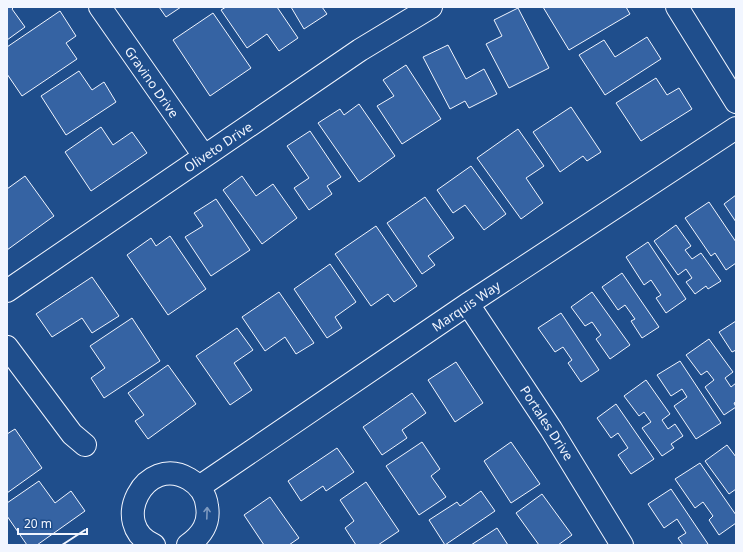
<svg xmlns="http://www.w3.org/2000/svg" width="743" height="552" font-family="'Noto Sans',sans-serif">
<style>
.building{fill:#3563a3;stroke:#f2f6ff}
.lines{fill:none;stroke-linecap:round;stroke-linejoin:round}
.minor-casing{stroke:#f2f6ff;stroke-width:24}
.minor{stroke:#1f4e8c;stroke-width:22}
.wall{stroke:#f2f6ff;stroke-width:2}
.oneway{stroke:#7e9ac0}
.labels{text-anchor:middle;stroke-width:3;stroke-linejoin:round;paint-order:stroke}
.street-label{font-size:13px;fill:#f2f6ff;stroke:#1f4e8c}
</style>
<rect width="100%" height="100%" fill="#1f4e8c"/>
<path class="building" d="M7,7H14L12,9L25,27L7,40Z
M159,7H181L166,17Z
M226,7H277L298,38L279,51L267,34L247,48L221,10Z
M291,7H322L327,14L304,29Z
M543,7H626L630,14L569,50Z
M518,8L549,68L509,88L486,44L502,36L494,20Z
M60,11L76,36L66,43L77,59L22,96L7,74V47Z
M213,13L251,68L210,96L173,40Z
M647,37L661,59L605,95L579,55L604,40L615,57Z
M448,45L466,79L484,69L497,94L469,108L465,101L450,109L423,57Z
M406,65L441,119L402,144L377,106L394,96L383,80Z
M79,71L92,90L104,82L116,102L66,135L41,96Z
M656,78L667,95L679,88L692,109L641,141L616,103Z
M359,104L395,156L359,182L318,123L340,109L344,115Z
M571,107L601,152L587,161L583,156L560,172L533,132Z
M101,127L113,145L132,132L147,153L91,191L65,152Z
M518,129L544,166L526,178L543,203L521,219L477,158Z
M310,131L341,177L327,186L332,194L309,210L294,188L309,178L287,146Z
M471,166L506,214L484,230L465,205L453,213L437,190Z
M25,176L54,216L7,250V189Z
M242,176L256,196L273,184L297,218L262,244L223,190Z
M736,195V222L724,204Z
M425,197L454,238L428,256L435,265L422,274L387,223Z
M216,199L250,250L211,276L185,237L203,226L194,213Z
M709,202L736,242V263L726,270L715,253L711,256L685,218Z
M676,225L691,246L685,250L692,259L701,253L721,281L708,289L706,286L695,294L686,282L692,278L686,269L678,275L654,241Z
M376,226L417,286L394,302L388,294L371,306L335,254Z
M170,236L206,289L168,315L127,255L151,238L156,246Z
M648,242L686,299L666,313L656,298L661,295L651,280L644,285L626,257Z
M330,264L356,302L335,317L342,328L327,338L294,289Z
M622,273L659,327L642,338L631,321L635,319L625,305L618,310L602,287Z
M92,277L119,316L92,333L82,318L52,337L36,314Z
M279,292L314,343L296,354L285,337L265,351L242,317Z
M592,292L630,345L610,359L596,339L601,335L592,322L585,326L571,307Z
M561,313L599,370L581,382L568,363L572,360L563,347L555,352L538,328Z
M132,318L160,361L104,398L91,378L105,368L90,346Z
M736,321V350L732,352L719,332Z
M237,328L253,350L234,363L252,390L230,405L196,356Z
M709,339L733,372L725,378L731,387L736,383V402L734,403L736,407L724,415L705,387L714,380L707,371L701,375L686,355Z
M680,361L721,423L696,439L674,406L687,397L682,389L671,396L657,375Z
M456,362L483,403L455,422L428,380Z
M168,365L196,404L148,439L135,421L144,415L128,393Z
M646,380L670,414L662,420L668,429L675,424L683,436L671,444L674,448L662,456L642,428L651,422L644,412L639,416L624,396Z
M412,393L426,413L402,430L407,438L382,455L363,427Z
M616,404L654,459L631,474L618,455L628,448L618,433L611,438L597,418Z
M15,429L42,468L7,493V434Z
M422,442L440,469L431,476L446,497L419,515L386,466Z
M511,442L540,484L511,503L484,461Z
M727,445L736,457V489L729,494L705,461Z
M337,448L354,472L326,491L323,486L301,501L288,481Z
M700,463L736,515V523L719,535L709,520L713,516L703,502L695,508L675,479Z
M39,481L55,503L71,491L85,511L37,545H27L7,516V503Z
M366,482L399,531L378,545H356L345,528L354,521L340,500Z
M671,489L708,544L707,545H683L678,538L686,533L677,519L664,528L648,504Z
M481,491L495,511L445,545L429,520L457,502L460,506Z
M542,494L572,535L558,545H539L516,513Z
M270,497L299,538L289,545H264L244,515Z
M497,528L508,545H471Z"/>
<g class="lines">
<defs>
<path id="minor" d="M100,7L204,156
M677,7L736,102
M7,291L360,50L431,7
M468,304L551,429L622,545
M7,347L72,434L85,445
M199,487L468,304L736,128
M154,545C108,525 145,453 189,479C199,485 206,495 207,506C210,523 202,535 188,545"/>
</defs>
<use href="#minor" class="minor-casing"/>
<use href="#minor" class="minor"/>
<path class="wall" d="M62,545L85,530"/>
</g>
<defs><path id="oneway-shaft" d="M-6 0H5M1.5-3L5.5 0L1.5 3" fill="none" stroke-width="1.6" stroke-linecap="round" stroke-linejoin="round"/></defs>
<use class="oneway" href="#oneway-shaft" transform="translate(207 513) rotate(-88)"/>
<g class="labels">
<g class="street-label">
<text transform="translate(152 82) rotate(55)" y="5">Gravino Drive</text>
<text transform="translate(218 147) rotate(-34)" y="5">Oliveto Drive</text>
<text transform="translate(466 306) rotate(-34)" y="5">Marquis Way</text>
<text transform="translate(547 423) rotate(57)" y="5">Portales Drive</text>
</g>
</g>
<rect width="743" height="552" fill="none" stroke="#f2f6ff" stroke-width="16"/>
<path d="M18 528v6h69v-6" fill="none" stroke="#f2f6ff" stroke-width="2"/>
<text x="24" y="528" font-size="12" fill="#f2f6ff" stroke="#1f4e8c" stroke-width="3" paint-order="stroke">20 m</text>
</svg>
